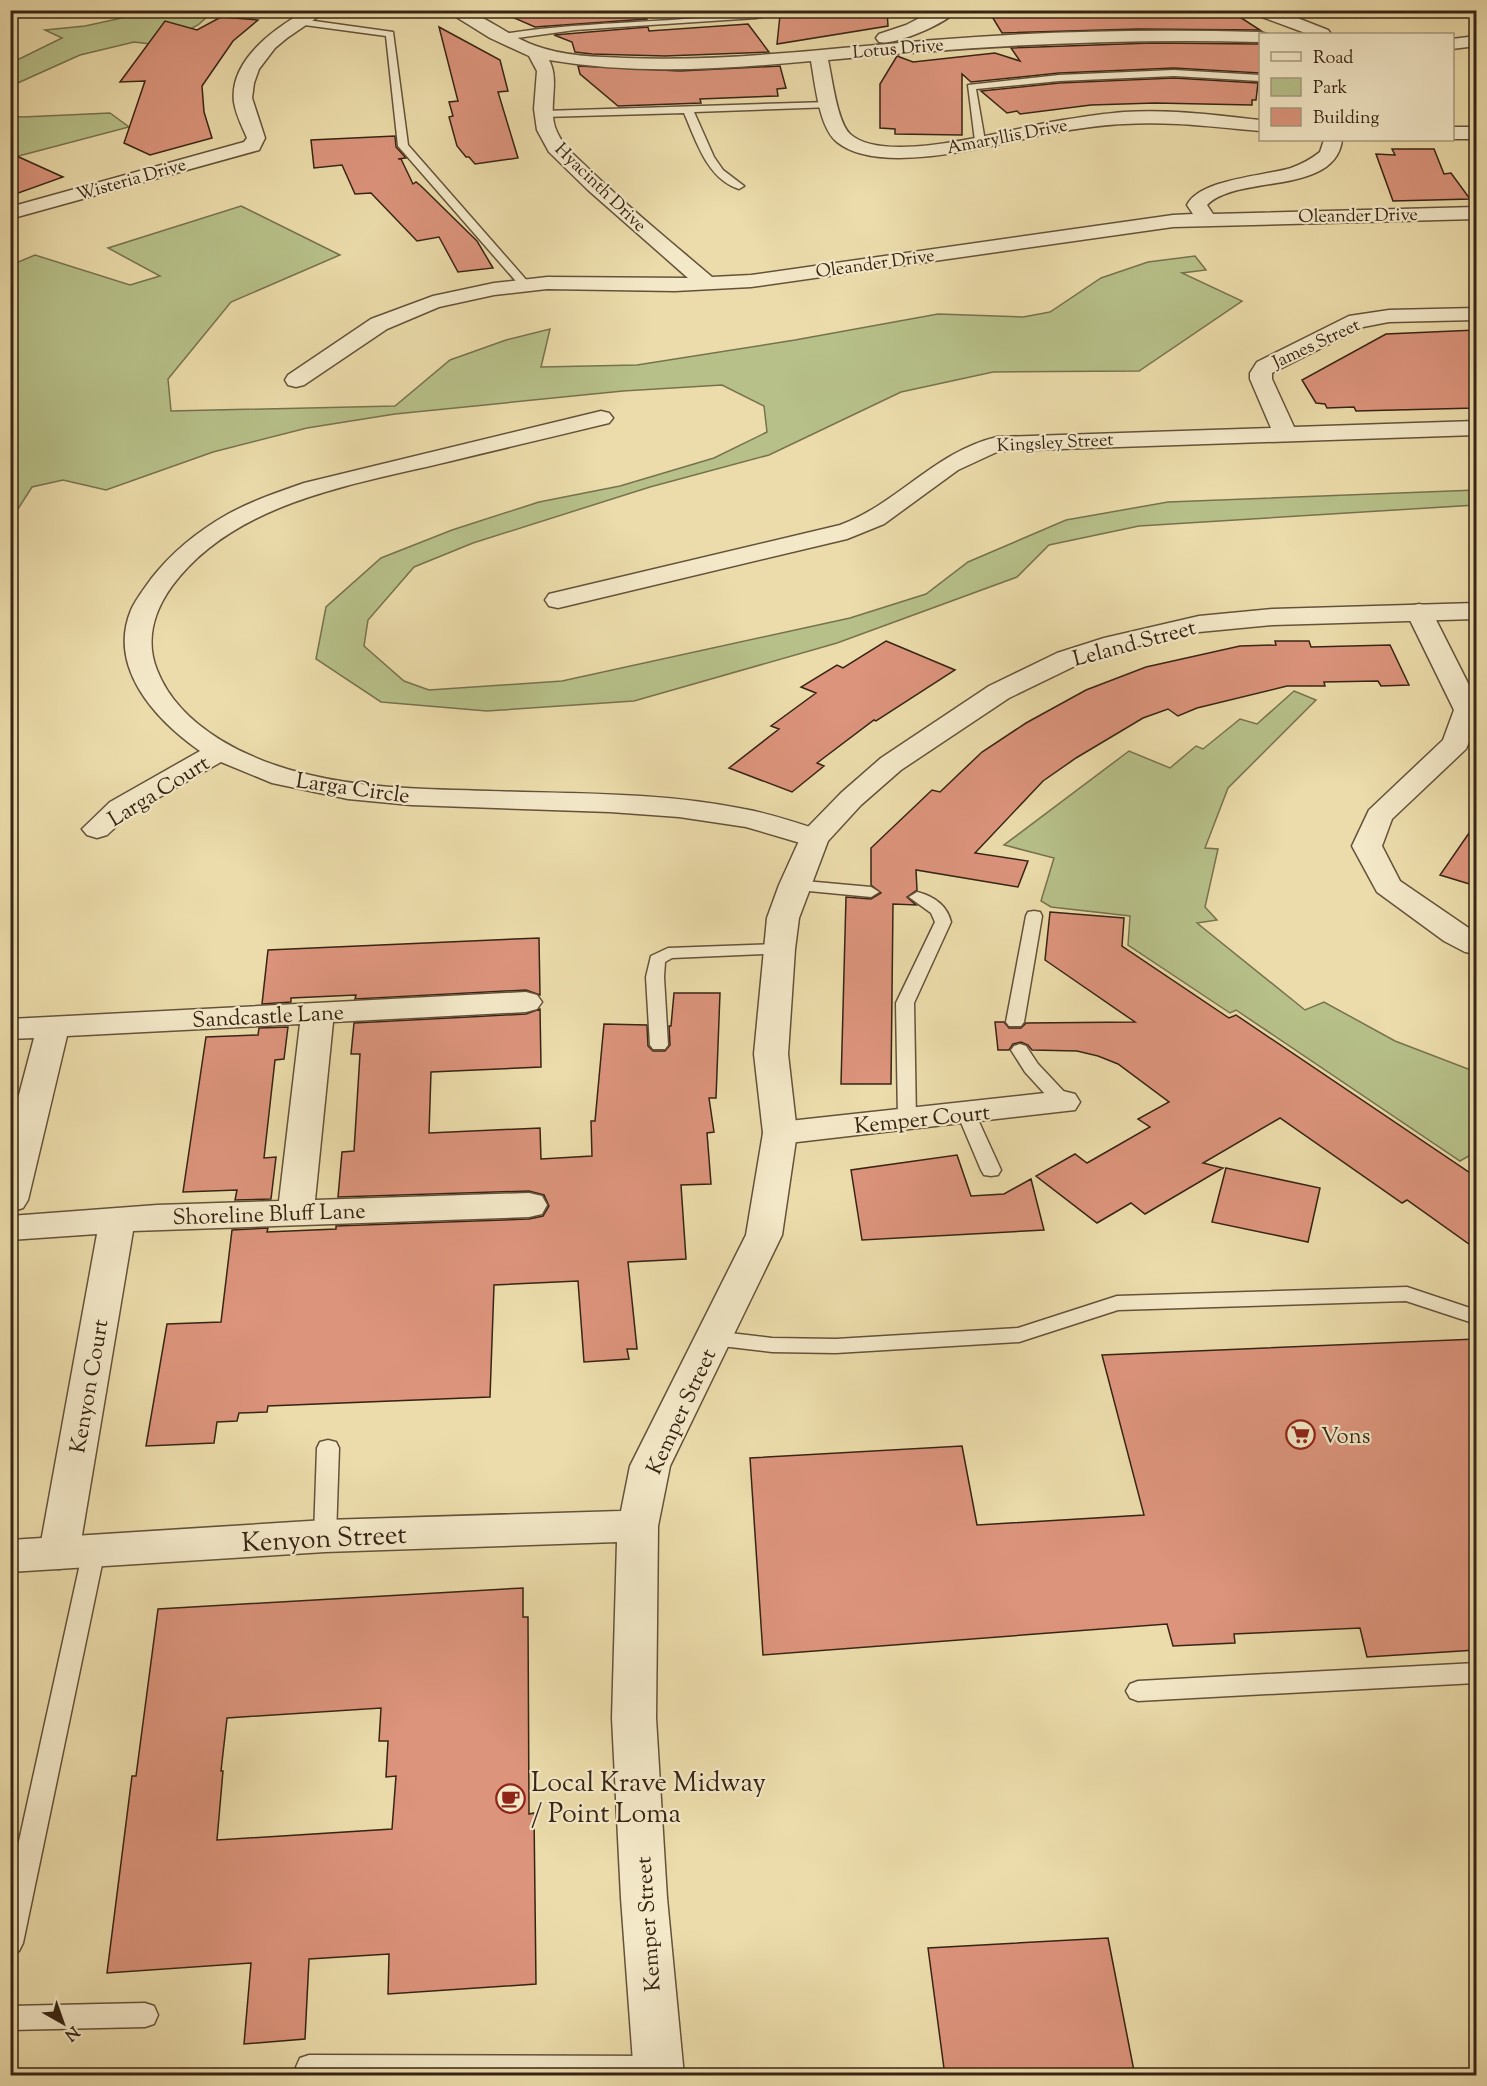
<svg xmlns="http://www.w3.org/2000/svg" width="1487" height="2086" font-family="'Sorts Mill Goudy',serif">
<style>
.green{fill:#b7c089;stroke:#77724e;stroke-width:1.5}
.building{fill:#dc947c;stroke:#372414;stroke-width:1.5;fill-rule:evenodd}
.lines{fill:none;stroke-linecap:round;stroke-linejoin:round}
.service-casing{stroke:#64523a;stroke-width:3}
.minor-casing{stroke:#64523a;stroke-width:3}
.tertiary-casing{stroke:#64523a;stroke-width:3}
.service{fill:#f3e8c8;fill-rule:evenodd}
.minor{fill:#f3e8c8;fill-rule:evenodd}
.tertiary{fill:#f3e8c8;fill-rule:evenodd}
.labels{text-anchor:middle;stroke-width:4.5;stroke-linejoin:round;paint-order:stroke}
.far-street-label{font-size:18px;fill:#372414;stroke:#f3e8c8}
.street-label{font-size:22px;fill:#372414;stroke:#f3e8c8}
.poi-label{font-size:22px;fill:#372414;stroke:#f3e8c8;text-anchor:start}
.near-street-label{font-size:27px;fill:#372414;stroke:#f3e8c8}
.near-poi-label{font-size:27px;fill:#372414;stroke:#f3e8c8;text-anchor:start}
</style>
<rect width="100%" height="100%" fill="#ecdcab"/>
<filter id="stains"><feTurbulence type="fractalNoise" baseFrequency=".00333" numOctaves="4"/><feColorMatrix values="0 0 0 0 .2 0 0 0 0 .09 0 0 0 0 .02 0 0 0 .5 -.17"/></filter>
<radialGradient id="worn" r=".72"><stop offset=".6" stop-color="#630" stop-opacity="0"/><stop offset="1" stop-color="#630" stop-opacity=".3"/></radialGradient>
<path class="green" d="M154,11H199L198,12L208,16L198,25L159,45L134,42L80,55L11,86V63L62,38L45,30L85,26Z
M110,113L129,127L11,158L10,116L23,117Z
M241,206L340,255L231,302L168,379L171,411L395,406L450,360L506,340L550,329L541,367L637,365L795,340L938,314L1023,317L1050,312L1101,278L1148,262L1195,256L1206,270L1182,273L1242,301L1139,371L993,372L901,392L769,455L650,487L473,543L414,567L368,620L364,646L404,681L429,690L562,681L850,618L926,594L968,562L1066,520L1168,502L1476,490V505L1139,526L1049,545L1017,577L837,643L634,701L487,711L381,702L316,659L326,607L381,558L452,530L539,502L620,486L714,458L767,432L764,406L722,385L623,391L395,414L307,428L213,452L106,490L63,480L32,487L11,520V265L35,255L130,285L160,276L108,248Z
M1294,691L1316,700L1228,788L1205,848L1218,849L1205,907L1217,920L1197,923L1305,1010L1324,1002L1395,1041L1476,1072V1152L1460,1161L1236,1010L1230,1013L1128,945L1130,916L1051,907L1041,901L1054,858L1004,845L1129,751L1170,768L1196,746L1203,749L1240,719L1257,724Z"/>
<path class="building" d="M496,10H583L582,14L646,12L647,19L535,27Z
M798,10H887L888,26L777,44L780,15Z
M988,10H1229L1260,30L1137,29L1002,33Z
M221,17L258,20L233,41L202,86L204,112L212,138L150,155L124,143L145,81L120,82L165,21L197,30Z
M748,24L769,52L665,56L592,54L575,52L572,42L554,35L648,27L649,31Z
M439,27L500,60L508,91L498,92L518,158L475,164L469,157H466L457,146L449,117L453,116L449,102L458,101Z
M1152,43L1260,44V73L1174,68L1059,73L971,82L962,74V135L895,134V129L880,128V84L897,56L913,62L995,53L1020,61L1011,48Z
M578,66L680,71L780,66L786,88L777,89L778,96L700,99L701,103L618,106L580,74Z
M1174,78L1258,83L1256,100H1252V105L1155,103L1091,105L1020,114L1017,111L1007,113L981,91L1059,83Z
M395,136L396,147L406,158L398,159H401L413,184L416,182L421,186L477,241L493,268L458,272L439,237L417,241L371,193L355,194L342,165L314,168L311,140Z
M1392,149H1434L1444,174L1451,173L1470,199L1393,201L1376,154L1395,155Z
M10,153L63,177L10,196Z
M1476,330V408L1356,411L1354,407L1327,408L1325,404L1316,403L1302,380L1386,334Z
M886,641L955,670L876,721L874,720L817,763L824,766L792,792L729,768L779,729L771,726L816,693L801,687L837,665L843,668Z
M1275,641H1309L1311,647L1390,645L1409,685L1381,686L1378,681L1324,682L1325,686H1287L1197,708L1178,716L1168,709L1143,718L1076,758L1043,781L975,853L1028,861L1018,887L916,870L917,890L907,897L916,905L893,904L891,1084H841L846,897L871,899L881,893L871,885V848L932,790L940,792L982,752L1026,723L1086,690L1146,667L1240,646L1276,645Z
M1476,823V886L1440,875Z
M1050,912L1124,918L1122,946L1229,1018L1236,1015L1476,1177V1249L1407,1200L1402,1203L1280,1118L1203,1163L1223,1168L1145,1214L1131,1203L1097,1223L1036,1176L1075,1154L1087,1163L1150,1127L1138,1119L1169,1102L1118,1064L1098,1056L1077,1051L1032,1050L1028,1045L1021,1042L1013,1044L1009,1050H998L995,1022H1004L1009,1028H1021L1026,1023L1135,1022L1045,960Z
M539,938L540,995L526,990L355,999L356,995L291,998V1002L262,1004L268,950Z
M674,993H720L716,1098H709L714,1132L707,1133L711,1184L681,1185L686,1259L628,1262L637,1349H627L629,1359L584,1362L578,1281L494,1285L490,1397L268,1406L267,1412L239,1413L237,1421L217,1422L214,1443L146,1446L167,1324L221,1322L232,1230L268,1228L267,1232L336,1229V1226L529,1219L543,1216L549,1206L544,1195L529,1191L338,1197L342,1152L354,1151L360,1054H351L354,1023L526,1014L540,1009L541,1067L431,1072L429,1133L540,1128L541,1159L592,1156L591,1121H595L604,1024L647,1025L648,1046L653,1051H665L670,1045L669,1026H671Z
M288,1027L284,1059L275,1060L264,1158L276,1157L271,1199L235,1200L237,1190L183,1192L206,1037L258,1035L259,1028Z
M957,1155L971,1196L1004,1194L1031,1179L1044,1230L862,1240L851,1170Z
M1226,1168L1320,1188L1308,1242L1212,1222Z
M1476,1339V1650L1367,1657L1360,1628L1234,1634L1235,1643L1173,1646L1167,1624L763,1655L750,1458L962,1446L977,1525L1144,1515L1102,1355Z
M523,1588V1617H528L529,1814L534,1813L536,1984L388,1994L389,1954L309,1959L305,2039L244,2044L251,1963L107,1973L132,1776H136L158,1609ZM381,1708L379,1741H388L386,1777L396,1776L392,1829L217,1840L223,1771H221L227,1718Z
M1108,1938L1135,2076H945L928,1948Z"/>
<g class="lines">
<defs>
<path id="service" d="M771,10H796L756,18L575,30L503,40L498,37L503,34C592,20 682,24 771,10Z
M1308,10H1326L1280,23L1275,20Z
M300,19L393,32L408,145L529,283V287H521L398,146L386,36L297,24L295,22Z
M1174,70L1260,75V81L1174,76L1059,81L976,89L985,141L980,144L975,141L968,85L1059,75Z
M829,102L834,105L833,107L694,112L714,157L723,170L744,186L739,189C707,179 696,140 684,113L544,117L539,114L544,111Z
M794,880L871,887L879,892L871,897L788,889L786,885L788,881Z
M917,892C933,896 947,905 951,922L914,1003L916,1119L914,1123H900L898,1119L896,1003L935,922L931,913L909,897Z
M1034,911L1040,912L1042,916L1024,1022L1021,1026H1009L1006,1022L1026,916L1028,912Z
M779,944L785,945L788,949L785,953L672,958L665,962L664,977L668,1045L665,1049H653L650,1045L646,977L651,956L668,948Z
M1020,1044L1026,1046L1038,1064L1070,1098L1072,1102L1070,1106H1056L1025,1072L1011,1050L1014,1046Z
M966,1107L973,1109L975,1113L1001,1170L998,1175L991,1176L984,1175L981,1170L957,1113L959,1109Z
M1407,1287L1476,1310V1324L1406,1301L1118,1310L1019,1342L836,1353L772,1352L713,1345L706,1343L703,1338L706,1333L713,1331L772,1338L836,1339L1018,1328L1117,1296Z
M328,1440L336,1442L339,1448L336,1536L333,1542L325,1545L317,1542L314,1536L317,1448L320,1442Z
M94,1541L102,1544L105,1550L23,1943L19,1951L10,1954V1882L83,1550L86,1544Z
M1476,1663V1683L1138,1701L1130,1698L1126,1691L1130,1684L1138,1681Z
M145,2003L154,2006L158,2015L154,2024L145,2027L10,2030V2006Z
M309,2055L657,2056L666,2059L670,2068L667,2076H299L296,2067L300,2058Z"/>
<path id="minor" d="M307,10H328L287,38L275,48L259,69L254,83L252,98L265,138L259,150L10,219V207L244,142L247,138C242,126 236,115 234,102C229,60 275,28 307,10Z
M445,10C452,10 461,9 467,11C490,19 512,38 536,46C563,56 597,57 626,58C729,62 831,48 934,40C1042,31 1151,29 1260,32L1267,34H1260V42C1115,38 972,46 828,60C832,77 837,122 850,134C885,166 1007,130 1051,122C1075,118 1099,114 1124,112C1169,109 1215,115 1260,120V131C1215,127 1169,121 1124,124C1099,125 1075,129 1051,133C1000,143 881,178 837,142C819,128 815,83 811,61C723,69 636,75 549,60C561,82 546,109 557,132C564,148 578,158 590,170C629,208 671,242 712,277L751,275L1173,215L1193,214L1187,205C1200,179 1264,176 1291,168C1302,164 1311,159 1320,152L1324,140H1342C1335,196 1237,174 1207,205L1213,214L1476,207V219L1173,227L751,287L675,291L547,289L494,295L439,307L387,329L304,385L296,387L288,385L285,380L288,375L371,319L433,296L494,283L547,277L688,278L588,190L549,152L537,130L534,109L537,71L529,56L490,38Z
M935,10H957C947,23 895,46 879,42L876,38L879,34L906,25Z
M1252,10H1277L1328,30L1331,34H1308L1254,14Z
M1476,36V46L1452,49V39Z
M1452,127H1476V139H1452Z
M1476,308V320L1389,322L1363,327L1272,373V379L1294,427L1476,421V435L999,451L958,470L884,524L847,539L558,608L549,606L545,600L549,594L840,525C899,503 934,452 997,437L1271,428L1250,379V373L1257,362L1349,316L1389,310Z
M601,411L609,413L613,418L609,423C555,436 501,449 447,462C352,485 234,502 172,586C154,611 145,640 157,670C180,729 252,762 310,775C368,789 429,789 489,791C574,794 660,792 744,809C772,814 798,823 825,832L829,838L825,844L814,847L746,827L679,817L610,812L411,805L348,799L272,783L221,762L130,814L107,835L97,838L87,835L82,829L110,802L200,751C156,720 107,668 131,610C136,599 144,589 151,579C172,552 198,531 228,514C252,501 278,492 304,483Z
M1419,604L1428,606L1432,612L1476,699V725L1466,749L1392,819L1382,846L1400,881L1476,933V954L1465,952L1444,941L1377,892L1352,846L1369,810L1443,740L1454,710L1406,612L1410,606Z
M526,992L537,995L542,1002L537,1009L526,1012L333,1022L315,1200L529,1193L542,1196L547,1205L542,1214L529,1217L133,1231L79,1553L73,1564L59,1569L45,1564L39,1553L97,1234L10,1240V1216L157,1205L279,1201L300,1024L67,1036L28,1200L23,1208L10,1212V1129L34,1038L10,1039V1019Z
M1063,1091L1075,1094L1080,1102L1075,1110L780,1144L768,1141L763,1133L768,1125L780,1122Z"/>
<path id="tertiary" d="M1476,603V619L1273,625L1199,632L1121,650L1077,665L1009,698L901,770L861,805L828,841L799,918L795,949L788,1054L797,1133L782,1235L670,1466L658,1526L656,1718L667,1898L684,2076H634L621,1898L612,1718L617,1542L325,1552L10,1572V1540L325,1520L621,1511L630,1466L746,1235L763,1133L754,1054L767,918L779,885L803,832L841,793L881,758L989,686L1057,653L1104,638L1199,616L1273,609Z"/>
</defs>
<use href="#service" class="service-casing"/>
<use href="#minor" class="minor-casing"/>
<use href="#tertiary" class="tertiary-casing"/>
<use href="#service" class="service"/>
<use href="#minor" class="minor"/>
<use href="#tertiary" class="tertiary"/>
</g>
<defs>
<symbol id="supermarket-ring" viewBox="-11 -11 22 22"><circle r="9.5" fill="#f3e8c8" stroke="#8f2418" stroke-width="1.5"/><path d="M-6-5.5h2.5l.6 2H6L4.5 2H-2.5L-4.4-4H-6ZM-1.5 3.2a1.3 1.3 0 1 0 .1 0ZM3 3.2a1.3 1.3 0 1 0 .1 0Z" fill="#8f2418"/></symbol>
<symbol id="cafe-ring" viewBox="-11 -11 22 22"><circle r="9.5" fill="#f3e8c8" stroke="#8f2418" stroke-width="1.5"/><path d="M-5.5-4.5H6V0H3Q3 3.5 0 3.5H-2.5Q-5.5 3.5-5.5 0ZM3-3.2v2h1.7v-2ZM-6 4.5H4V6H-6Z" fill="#8f2418"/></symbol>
</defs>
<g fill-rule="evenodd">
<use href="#supermarket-ring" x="1284" y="1418" width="33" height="33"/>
<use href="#cafe-ring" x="494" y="1782" width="33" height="33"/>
</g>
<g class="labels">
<g class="far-street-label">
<text transform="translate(898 48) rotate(-5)" y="6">Lotus Drive</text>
<text transform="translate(1007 136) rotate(-11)" y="6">Amaryllis Drive</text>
<text transform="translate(131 179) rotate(-16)" y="6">Wisteria Drive</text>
<text transform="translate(601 187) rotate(44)" y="6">Hyacinth Drive</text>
<text transform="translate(1358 215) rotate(-1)" y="6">Oleander Drive</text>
<text transform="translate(875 263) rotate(-8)" y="6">Oleander Drive</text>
<text transform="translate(1316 343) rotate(-25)" y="6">James Street</text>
<text transform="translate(1055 442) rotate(-3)" y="6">Kingsley Street</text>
</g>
<g class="street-label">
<text transform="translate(1134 642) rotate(-15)" y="8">Leland Street</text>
<text transform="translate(353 787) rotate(8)" y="8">Larga Circle</text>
<text transform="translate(158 790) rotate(-32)" y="8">Larga Court</text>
<text transform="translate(268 1015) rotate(-3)" y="8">Sandcastle Lane</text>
<text transform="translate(922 1118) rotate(-6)" y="8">Kemper Court</text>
<text transform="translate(269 1213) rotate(-2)" y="8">Shoreline Bluff Lane</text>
<text transform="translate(88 1386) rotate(-80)" y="8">Kenyon Court</text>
<text transform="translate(680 1411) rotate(-65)" y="8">Kemper Street</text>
<text transform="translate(647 1924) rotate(-94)" y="8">Kemper Street</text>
</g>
<g class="poi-label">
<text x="1321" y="1443">Vons</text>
</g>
<g class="near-street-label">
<text transform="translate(324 1538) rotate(-3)" y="9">Kenyon Street</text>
</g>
<g class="near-poi-label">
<text x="531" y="1791">Local Krave Midway<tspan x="531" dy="31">/ Point Loma</tspan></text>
</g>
</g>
<rect width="1487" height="2086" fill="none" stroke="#ecdcab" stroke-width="36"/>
<rect x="12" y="12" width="1463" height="2062" fill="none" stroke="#372414" stroke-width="3"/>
<rect x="18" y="18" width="1451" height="2050" fill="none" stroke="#372414" stroke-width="1.5"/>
<rect x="1259" y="33" width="195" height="108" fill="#f3e8c8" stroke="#a89a80" stroke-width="1.5"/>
<rect x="1271" y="52" width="30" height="9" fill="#f3e8c8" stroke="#a89a80" stroke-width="1.5"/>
<text x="1313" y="63" font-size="18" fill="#372414">Road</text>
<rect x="1271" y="78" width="30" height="18" fill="#b7c089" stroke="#a89a80" stroke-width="1.5"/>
<text x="1313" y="93" font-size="18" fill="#372414">Park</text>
<rect x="1271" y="108" width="30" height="18" fill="#dc947c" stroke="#a89a80" stroke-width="1.5"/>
<text x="1313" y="123" font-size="18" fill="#372414">Building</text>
<g transform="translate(63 2023) rotate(140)" stroke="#f3e8c8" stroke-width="4.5" paint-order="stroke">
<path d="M0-4.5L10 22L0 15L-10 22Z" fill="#372414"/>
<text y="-9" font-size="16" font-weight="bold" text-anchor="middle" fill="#372414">N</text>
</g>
<rect width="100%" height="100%" filter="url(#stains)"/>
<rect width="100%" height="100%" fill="url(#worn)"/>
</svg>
